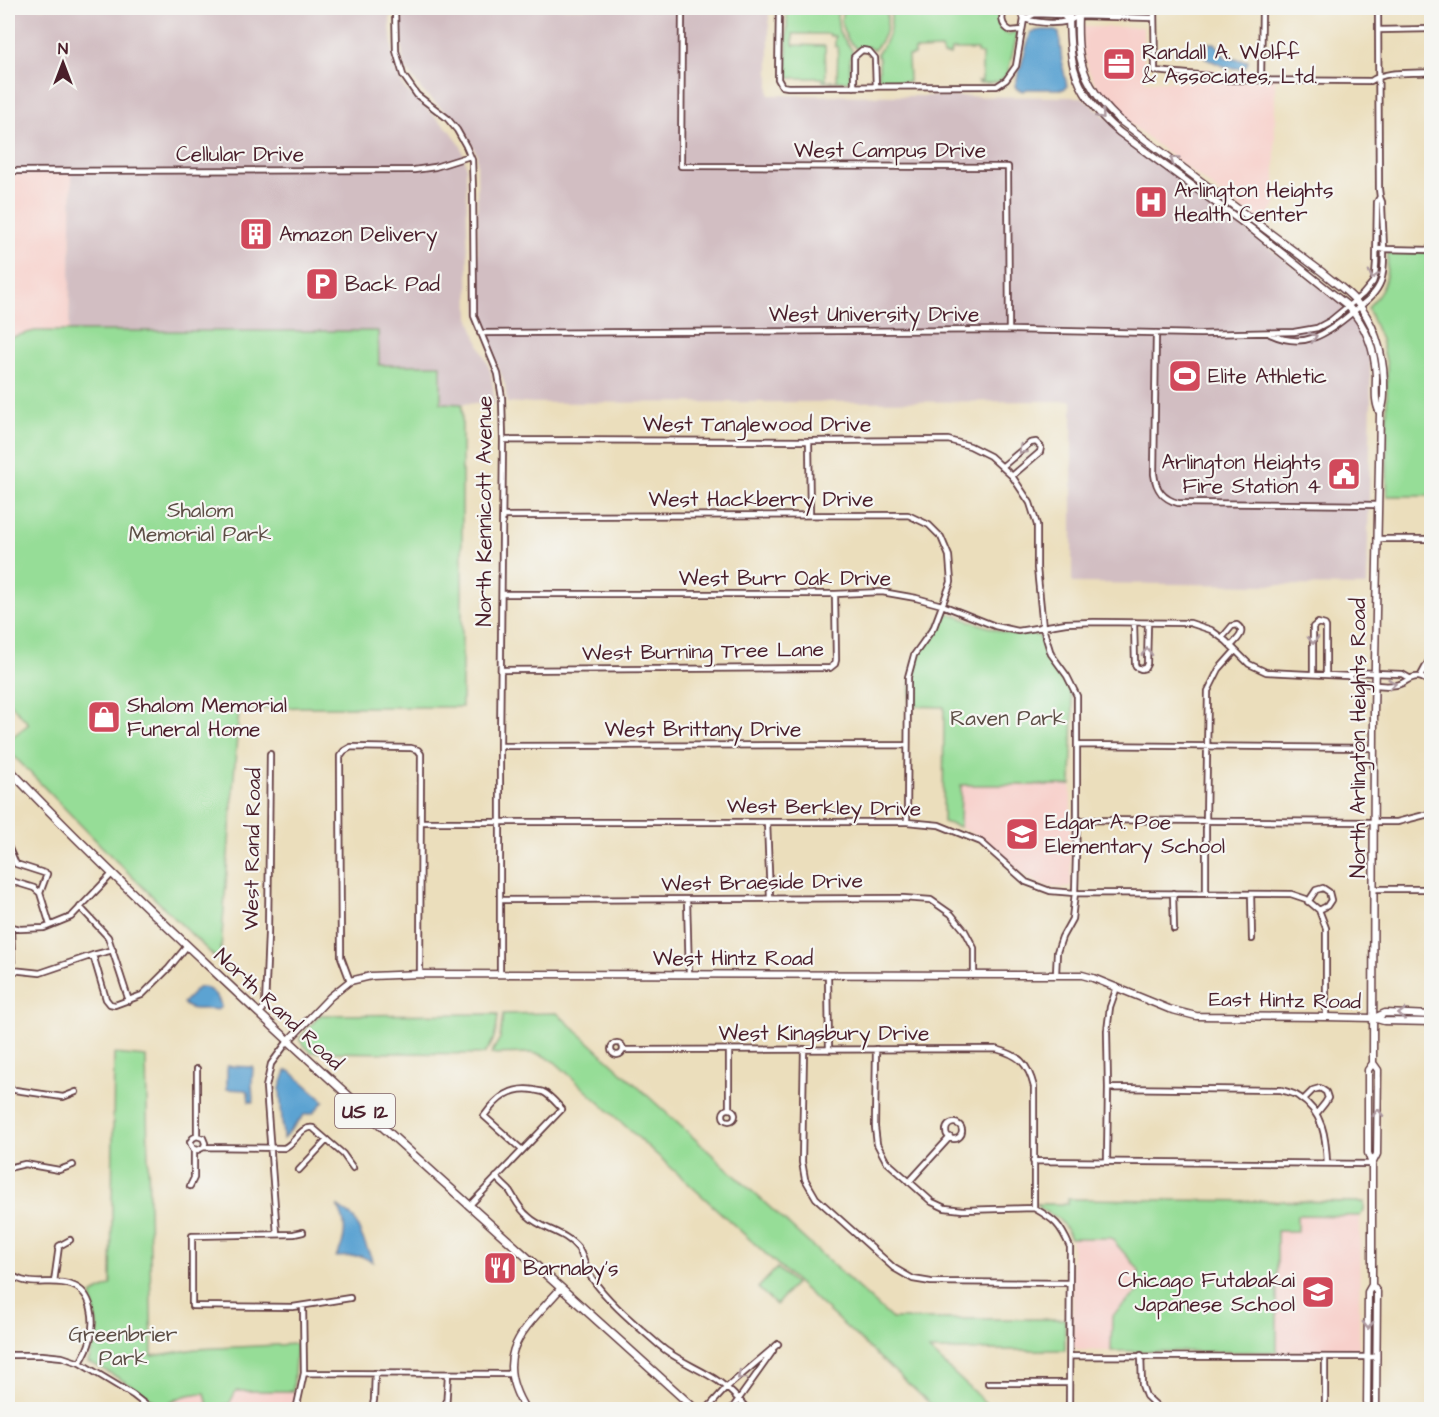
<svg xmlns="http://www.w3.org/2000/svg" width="1439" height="1417" font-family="'Architects Daughter',sans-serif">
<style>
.built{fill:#f7d0cb}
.industrial{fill:#d2bec2}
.green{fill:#96dd97;stroke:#707e61;stroke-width:1.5;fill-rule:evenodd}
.water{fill:#5ca3d2;stroke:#53617e;stroke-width:1.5}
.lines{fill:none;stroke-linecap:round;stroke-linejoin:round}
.street-casing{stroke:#623c41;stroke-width:8}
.secondary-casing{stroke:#623c41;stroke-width:9}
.primary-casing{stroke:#623c41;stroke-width:10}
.street{stroke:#fff;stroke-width:4.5}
.secondary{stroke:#fff;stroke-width:6}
.primary{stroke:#fff;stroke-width:7}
.oneway{stroke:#ae9aa0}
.labels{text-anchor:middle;stroke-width:4.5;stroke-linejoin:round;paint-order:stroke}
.shield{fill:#f6f6f2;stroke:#7e6067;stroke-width:1.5}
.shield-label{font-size:20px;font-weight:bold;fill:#4a1f2b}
.poi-label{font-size:21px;fill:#4a1f2b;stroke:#f6f6f2;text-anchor:start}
.street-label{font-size:21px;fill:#4a1f2b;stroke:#f6f6f2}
.park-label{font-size:21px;fill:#5d4e46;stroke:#f6f6f2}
</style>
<rect width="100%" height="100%" fill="#f6f6f2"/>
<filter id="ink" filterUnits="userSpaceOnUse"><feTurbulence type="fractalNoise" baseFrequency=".0167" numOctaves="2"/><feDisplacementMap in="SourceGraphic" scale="12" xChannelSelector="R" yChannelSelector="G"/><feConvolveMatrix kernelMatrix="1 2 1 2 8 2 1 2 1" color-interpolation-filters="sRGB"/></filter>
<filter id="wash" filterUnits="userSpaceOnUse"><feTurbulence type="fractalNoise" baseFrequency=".008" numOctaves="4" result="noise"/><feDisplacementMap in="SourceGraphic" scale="24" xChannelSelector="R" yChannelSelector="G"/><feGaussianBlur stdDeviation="1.35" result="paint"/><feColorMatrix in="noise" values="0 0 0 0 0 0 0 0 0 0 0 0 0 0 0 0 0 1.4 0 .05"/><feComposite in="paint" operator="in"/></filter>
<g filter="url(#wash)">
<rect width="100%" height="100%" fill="#ebdebc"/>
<path class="built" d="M1082,27H1143L1145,81L1200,82V69H1212L1222,76L1275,78V205L1262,225L1154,143L1106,104L1089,72L1083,53Z
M72,174L69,331H35L8,338V175Z
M961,785H1071V885L1069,888H1058L1049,887L1039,884L1024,875L985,841L960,827Z
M1297,1215L1360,1216L1359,1352H1277V1231Z
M1071,1238H1111L1139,1269V1291L1112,1316L1111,1351L1080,1350L1073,1347L1072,1248Z
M236,1391H293L299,1397L296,1409L159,1410L173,1400L186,1395Z"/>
<path class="industrial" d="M8,8H391L390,24L394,65L404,88L451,131L461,146L466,164L469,317L479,344L491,372L495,404L441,403L379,365L377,331H69L72,174L8,175Z
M400,8H769V95L1082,97L1220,210L1341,303L1355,322L1366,344L1370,361L1371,403L1367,586L1072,583V401L507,403L505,385L478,315L477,155L464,128L423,92L403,65Z"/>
<path class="green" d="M787,8H840L837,15L839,32L852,50V54L850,58V79L849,81L823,82V78H787ZM793,34H830V36H835V46L838,47L837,81H826L825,46L793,45Z
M844,8H886C889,25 886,37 874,50L867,47L857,49C845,39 837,23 844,8Z
M890,8H1000C997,20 997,31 1010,35L1012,32L1016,33L1017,35L1008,72C1001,84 992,83 979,83L978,81H982V54L977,53V50H951L950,55H943L941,49L915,50L914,55L908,56L909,82L881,81L879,78V58L877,54C889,39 893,26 890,8Z
M1391,252H1431V496H1387V365L1381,340L1368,309C1370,303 1373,302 1377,297C1387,285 1387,269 1388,254Z
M35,331H378L379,365H441V403L462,404V707H301L239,710L220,962L111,856L8,750V740L29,724L8,701V338Z
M947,613L1003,632L1017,635L1034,634L1040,637C1042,648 1046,659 1054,668C1057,671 1058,671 1061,675C1068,684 1071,695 1073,707L1071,785H961L960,827L943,822L944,707L910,706L911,680L915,660L936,629L944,614Z
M557,1013L892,1319H1065V1350H929L992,1409H936L555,1062L542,1055L531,1053L491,1054L500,1038L503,1014Z
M498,1014C497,1030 495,1042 484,1054L311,1052L300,1041V1038L320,1015Z
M114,1054L146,1057L152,1356L196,1349L296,1344L293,1391H236L229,1404H224V1408L209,1409L205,1393C187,1394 178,1397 163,1407C139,1390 115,1374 88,1362L98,1332L91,1295L111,1285Z
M1068,1199L1364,1202V1210L1360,1216L1297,1215V1231H1277V1352L1111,1351L1112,1316L1139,1291V1270L1111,1238H1071C1067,1231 1063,1223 1057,1218C1050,1213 1042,1211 1036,1204H1068Z
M777,1268L795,1284L776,1305L758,1288Z"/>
<path class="water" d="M1042,30H1053L1059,33L1062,63L1067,86L1064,89H1027L1023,91L1017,89L1015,86L1031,32Z
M1209,43H1215L1226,58L1248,61L1247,65L1244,69L1225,67L1205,58L1204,50L1208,47Z
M203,987C211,989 220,998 221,1007L217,1010C205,1007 190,1013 183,1003L198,988Z
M227,1066L253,1067L252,1084L253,1102H249L248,1093L245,1090L227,1089Z
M286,1071H290L324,1101L313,1113L304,1115L283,1139L280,1088Z
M337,1206L354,1218L373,1262L361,1256L336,1257C346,1241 348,1222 337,1206Z"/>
</g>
<g filter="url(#ink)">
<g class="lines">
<defs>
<path id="street" d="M395,8L396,51L403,75L417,95L447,118L457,130L466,146L472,160L473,191L474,316L498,374L502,398L503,440L500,746V974
M682,8L681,166L1008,167L1009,330
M779,8L778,79L782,86L788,87L997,86L1006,80L1016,66L1024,19L1020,8
M1008,8C999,15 1001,26 1011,31L1021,30
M1154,8L1155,71L1209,76L1224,80L1371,81C1387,70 1412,74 1432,72
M1035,14L1062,15L1069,21C1055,24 1038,23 1024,19Z
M1069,21L1078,16L1154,18
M1378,30L1432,29
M1261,80L1262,8
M854,87V57L862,50L869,51L875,58L876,87
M8,171L414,170L435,167L470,156
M1380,249L1432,250
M480,333L1012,330L1201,334L1294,332L1317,328L1330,321L1363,294L1373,282L1375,276L1376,263L1377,202L1380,197
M1156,333L1154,474C1156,490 1163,499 1178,503L1378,505
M1270,334C1305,350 1327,334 1353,312C1364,303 1376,295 1381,281C1387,262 1382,224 1382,202L1380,197L1379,189L1378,8
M503,440L809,441L948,440L970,446L990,456L1012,476L1030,503L1037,525V568L1043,628L1051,654L1067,676L1077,696V820L1075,893L1072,919L1062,937L1057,952L1056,974
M809,441L810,515
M1003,466L1030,443L1036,442L1041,447L1040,452L1012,476
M503,516L908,515L929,525L941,537L949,556L951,582L934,627L914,655L908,677L907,822
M1377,539H1432
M502,594H835L882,592L916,598L942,605L995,626L1018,631L1066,623L1094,622L1190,623L1211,630L1226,641L1249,664L1266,672L1348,676C1356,684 1384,687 1396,685C1405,684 1409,676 1418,677C1423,677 1427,681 1432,683
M1134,622L1135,664L1136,667L1141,669L1145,668L1147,664L1148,623
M1222,638L1232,626L1237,625C1247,632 1237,639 1231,646
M501,670L830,668L835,664L836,660L835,594
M1313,674V627L1318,623L1325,625L1326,627V674
M1348,676L1355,672L1374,673L1402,674L1409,678
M1420,677L1432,655
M1077,745L1374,748
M500,746L907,745
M1077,820L1374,822H1397L1425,815H1432
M421,822H907L939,825L981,842L1026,882L1050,891L1075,893L1291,894L1306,899L1319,910L1326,928V1017
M767,822L770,897
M8,846L16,864L47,874L40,893L50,925
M8,880L34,888L40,893
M1374,889H1432
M1173,893L1174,929
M1206,893V821L1208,691L1219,669L1235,651
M1251,894L1252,939
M501,900L903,898L931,900L951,914L965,931L974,948V974
M687,900L689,974
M1308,902L1316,890L1323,888L1329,892L1331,900L1327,906L1319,910
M80,907L108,937L129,1001
M8,926L20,929L44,928L71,917L112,874
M93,955L106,999L110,1004L115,1005L142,995L169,968L187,946
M12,970L40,973L93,955L113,950
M828,974L829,1050
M350,981L341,957L340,756L344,751L351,747L411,748L418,750L421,754L420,974
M8,996C15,984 11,943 11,927
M259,1014L265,1007L268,934L270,754
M611 1049a6 6 0 1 1 12 0a6 6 0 1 1-12 0Z
M804,1049L802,1162L805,1179L816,1198L894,1268L913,1279L931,1282L1070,1283
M876,1049L875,1127L877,1144L886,1161L932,1202L945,1208L963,1210L1034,1208
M623,1050L996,1049C1019,1055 1028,1063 1034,1087V1208C1055,1220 1060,1224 1070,1247L1069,1410
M197,1069V1136L193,1138L190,1142L193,1149L198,1150L204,1147L205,1143L203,1138L197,1136
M1108,1088L1281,1090C1287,1092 1294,1093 1299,1097C1323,1112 1326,1137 1327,1163
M8,1089L63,1097L76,1092
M1303,1100L1313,1090L1320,1088L1326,1092L1328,1098L1325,1103L1317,1113
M729,1109V1050
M723 1115a6 6 0 1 1 12 0a6 6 0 1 1-12 0Z
M946 1131a8 8 0 1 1 16 0a8 8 0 1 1-16 0Z
M204,1147L284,1148C296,1143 300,1126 313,1128L343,1154L353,1168
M1033,1161L1372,1164
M1107,1161L1108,1088L1107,1031L1110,1007L1117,987
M8,1168L25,1164L59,1170L73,1165
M299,1170L327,1140
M496,1177C500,1182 505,1186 509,1190C515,1199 520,1210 528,1216C542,1230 565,1231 578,1248C584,1257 585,1268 591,1277C609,1303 635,1324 659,1345C677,1361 699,1368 718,1381C729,1389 739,1399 748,1410
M909,1182L950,1137
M190,1186L194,1178V1149
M469,1206L562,1109C557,1104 550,1095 543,1092C541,1091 537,1091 534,1090C511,1086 497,1098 484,1116L522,1150
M303,1232L294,1234L192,1236V1306L293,1307L350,1298
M277,1234L266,1087L271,1064L288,1041
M8,1274C13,1276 19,1280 25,1281C40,1285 56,1279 71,1285C94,1292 95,1322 90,1341C88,1349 84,1356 80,1363
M54,1282L59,1246L70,1240
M8,1355H42L62,1357L80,1363L133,1395L152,1410
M1141,1355L1142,1385L1146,1396L1161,1410
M1070,1356L1377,1357
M304,1373L511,1374
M988,1383H1069
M296,1410L304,1373L303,1306
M372,1410L374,1400L375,1373
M446,1410L448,1374
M706,1410L726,1388L778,1344
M731,1410L773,1351
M1325,1410V1357"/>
<path id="secondary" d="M1069,8C1069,25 1069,51 1074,68C1081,94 1099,115 1119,132L1253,230L1348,306C1365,325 1375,350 1376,376C1376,389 1374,402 1380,413
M1078,8C1078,22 1077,36 1079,50C1082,77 1099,101 1118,119L1322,272C1332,281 1345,289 1354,299C1374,321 1383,352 1384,381C1384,392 1385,403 1380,413L1374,713L1373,1063L1368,1070V1153L1372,1164V1285L1377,1292L1376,1410
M1374,1018L1385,1013L1432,1015
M288,1041L330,997L350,981L371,976L420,974L1082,975L1093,978L1169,1009L1196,1016L1326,1017L1373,1018L1384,1021L1432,1022
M1372,1164L1377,1154L1378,1070L1373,1063
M526,1410C490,1353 525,1329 561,1288
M1367,1410L1368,1292L1372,1285"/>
<path id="primary" d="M8,768C74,838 143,904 213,970C371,1120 535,1263 696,1410"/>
</defs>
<use href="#street" class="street-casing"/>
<use href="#secondary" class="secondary-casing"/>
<use href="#primary" class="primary-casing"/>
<use href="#street" class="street"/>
<use href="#secondary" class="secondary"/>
<use href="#primary" class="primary"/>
</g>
<defs><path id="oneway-chevron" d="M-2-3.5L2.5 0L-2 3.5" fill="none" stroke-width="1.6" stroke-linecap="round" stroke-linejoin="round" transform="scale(1.5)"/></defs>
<g class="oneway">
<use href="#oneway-chevron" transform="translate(1101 115) rotate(49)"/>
<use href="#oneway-chevron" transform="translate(1174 160) rotate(-144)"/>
<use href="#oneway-chevron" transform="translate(1373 275) rotate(106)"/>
<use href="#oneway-chevron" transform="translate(1313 337) rotate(-18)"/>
<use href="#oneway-chevron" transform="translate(1022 450) rotate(139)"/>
<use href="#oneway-chevron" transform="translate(1313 640) rotate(90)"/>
<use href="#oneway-chevron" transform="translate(1147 652) rotate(-89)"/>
<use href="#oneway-chevron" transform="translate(1392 684) rotate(-5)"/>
<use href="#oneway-chevron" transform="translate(1402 1014) rotate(-178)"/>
<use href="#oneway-chevron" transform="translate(1378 1113) rotate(-90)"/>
<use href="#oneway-chevron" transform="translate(1368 1325) rotate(90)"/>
<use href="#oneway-chevron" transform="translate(741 1376) rotate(140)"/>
</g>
</g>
<defs>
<symbol id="office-square" viewBox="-11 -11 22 22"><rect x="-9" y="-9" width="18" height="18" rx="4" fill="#d1495b" stroke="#f6f6f2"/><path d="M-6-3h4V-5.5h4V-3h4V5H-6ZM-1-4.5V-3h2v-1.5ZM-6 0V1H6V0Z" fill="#fff"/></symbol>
<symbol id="hospital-square" viewBox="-11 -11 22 22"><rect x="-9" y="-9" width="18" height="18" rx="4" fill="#d1495b" stroke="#f6f6f2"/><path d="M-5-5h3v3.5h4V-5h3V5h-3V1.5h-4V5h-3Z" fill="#fff"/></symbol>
<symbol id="building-square" viewBox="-11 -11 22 22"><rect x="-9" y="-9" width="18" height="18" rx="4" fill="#d1495b" stroke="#f6f6f2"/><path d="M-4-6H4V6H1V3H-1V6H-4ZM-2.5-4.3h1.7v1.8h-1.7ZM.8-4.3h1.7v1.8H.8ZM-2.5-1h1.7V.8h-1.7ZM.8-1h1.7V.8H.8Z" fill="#fff"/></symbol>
<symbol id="parking-square" viewBox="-11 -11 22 22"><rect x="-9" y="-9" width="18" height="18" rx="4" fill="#d1495b" stroke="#f6f6f2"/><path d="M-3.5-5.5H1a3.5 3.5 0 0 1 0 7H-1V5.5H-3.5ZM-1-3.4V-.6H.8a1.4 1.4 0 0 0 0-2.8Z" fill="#fff"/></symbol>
<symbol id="stadium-square" viewBox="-11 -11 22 22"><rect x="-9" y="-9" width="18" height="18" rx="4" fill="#d1495b" stroke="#f6f6f2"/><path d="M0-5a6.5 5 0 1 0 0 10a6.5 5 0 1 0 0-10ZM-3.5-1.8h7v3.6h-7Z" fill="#fff"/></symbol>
<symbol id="civic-square" viewBox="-11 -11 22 22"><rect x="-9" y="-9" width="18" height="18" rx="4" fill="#d1495b" stroke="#f6f6f2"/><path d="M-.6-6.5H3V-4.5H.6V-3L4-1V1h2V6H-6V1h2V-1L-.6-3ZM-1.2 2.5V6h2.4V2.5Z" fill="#fff"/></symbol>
<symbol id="shop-square" viewBox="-11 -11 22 22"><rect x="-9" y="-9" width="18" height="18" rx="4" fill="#d1495b" stroke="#f6f6f2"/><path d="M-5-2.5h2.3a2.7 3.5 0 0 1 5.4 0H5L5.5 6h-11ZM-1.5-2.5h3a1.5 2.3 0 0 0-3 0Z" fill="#fff"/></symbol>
<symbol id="school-square" viewBox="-11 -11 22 22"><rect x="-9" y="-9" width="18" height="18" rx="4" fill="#d1495b" stroke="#f6f6f2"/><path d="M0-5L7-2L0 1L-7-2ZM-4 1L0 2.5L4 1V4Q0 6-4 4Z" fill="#fff"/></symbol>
<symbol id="restaurant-square" viewBox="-11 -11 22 22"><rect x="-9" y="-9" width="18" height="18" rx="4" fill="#d1495b" stroke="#f6f6f2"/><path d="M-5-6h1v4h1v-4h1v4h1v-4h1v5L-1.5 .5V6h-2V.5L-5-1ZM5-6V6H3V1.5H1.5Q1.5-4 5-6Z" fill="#fff"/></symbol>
</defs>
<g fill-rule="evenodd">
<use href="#office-square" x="1100" y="45" width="38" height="38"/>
<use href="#hospital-square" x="1132" y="183" width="38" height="38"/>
<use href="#building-square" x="237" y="215" width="38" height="38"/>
<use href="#parking-square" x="303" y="265" width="38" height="38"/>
<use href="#stadium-square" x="1166" y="357" width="38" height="38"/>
<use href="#civic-square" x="1325" y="455" width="38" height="38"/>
<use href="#shop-square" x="85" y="698" width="38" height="38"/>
<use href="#school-square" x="1003" y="815" width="38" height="38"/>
<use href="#restaurant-square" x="481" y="1249" width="38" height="38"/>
<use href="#school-square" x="1299" y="1273" width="38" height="38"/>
</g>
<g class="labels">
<rect class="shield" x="335" y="1094" width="60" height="34" rx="4.5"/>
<g class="shield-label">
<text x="365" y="1118">US 12</text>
</g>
<g class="poi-label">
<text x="1142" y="59">Randall A. Wolff<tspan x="1142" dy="24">&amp; Associates, Ltd.</tspan></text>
<text x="1174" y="197">Arlington Heights<tspan x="1174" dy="24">Health Center</tspan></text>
<text x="279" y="241">Amazon Delivery</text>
<text x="345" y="291">Back Pad</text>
<text x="1208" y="383">Elite Athletic</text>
<text x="1321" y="469" text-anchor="end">Arlington Heights<tspan x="1321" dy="24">Fire Station 4</tspan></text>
<text x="127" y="712">Shalom Memorial<tspan x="127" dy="24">Funeral Home</tspan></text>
<text x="1045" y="829">Edgar A. Poe<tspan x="1045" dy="24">Elementary School</tspan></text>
<text x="523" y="1275">Barnaby's</text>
<text x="1295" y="1287" text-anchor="end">Chicago Futabakai<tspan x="1295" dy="24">Japanese School</tspan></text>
</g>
<g class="street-label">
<text x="890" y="157">West Campus Drive</text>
<text x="240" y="161">Cellular Drive</text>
<text x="874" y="321">West University Drive</text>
<text x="757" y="431">West Tanglewood Drive</text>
<text x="761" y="506">West Hackberry Drive</text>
<text transform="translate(484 511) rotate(-90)" y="7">North Kennicott Avenue</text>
<text x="785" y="585">West Burr Oak Drive</text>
<text transform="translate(703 651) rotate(-1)" y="7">West Burning Tree Lane</text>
<text x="703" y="736">West Brittany Drive</text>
<text transform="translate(1358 738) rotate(-90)" y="7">North Arlington Heights Road</text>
<text transform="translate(824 807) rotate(1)" y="7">West Berkley Drive</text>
<text transform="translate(252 849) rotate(-89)" y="7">West Rand Road</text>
<text transform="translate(762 882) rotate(-1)" y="7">West Braeside Drive</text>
<text x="733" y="965">West Hintz Road</text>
<text transform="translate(1285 1000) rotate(1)" y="7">East Hintz Road</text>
<text transform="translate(279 1009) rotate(43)" y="7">North Rand Road</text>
<text x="824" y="1040">West Kingsbury Drive</text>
</g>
<g class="park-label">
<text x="200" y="517">Shalom<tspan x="200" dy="24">Memorial Park</tspan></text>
<text x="1008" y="725">Raven Park</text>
<text x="123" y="1341">Greenbrier<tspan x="123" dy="24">Park</tspan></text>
</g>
</g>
<rect width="1439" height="1417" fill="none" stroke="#f6f6f2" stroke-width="30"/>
<g transform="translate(63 63)" stroke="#f6f6f2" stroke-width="4.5" paint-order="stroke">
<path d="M0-4.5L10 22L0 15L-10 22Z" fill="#4a1f2b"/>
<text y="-9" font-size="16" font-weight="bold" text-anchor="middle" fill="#4a1f2b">N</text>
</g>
</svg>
